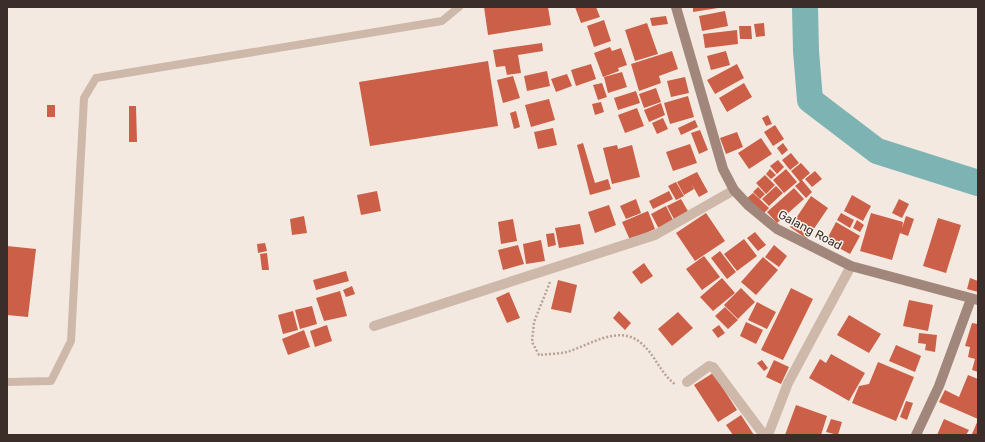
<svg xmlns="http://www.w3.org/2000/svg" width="985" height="442" font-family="Rubik,sans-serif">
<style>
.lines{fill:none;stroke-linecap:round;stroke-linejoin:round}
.river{stroke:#7db3b2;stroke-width:26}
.building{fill:#cb5f47}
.path{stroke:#b9a294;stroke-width:2.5;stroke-dasharray:2 2;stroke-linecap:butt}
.lane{stroke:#cdb8aa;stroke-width:8}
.street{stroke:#cdb8aa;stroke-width:10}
.secondary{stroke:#a1877b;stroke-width:10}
.labels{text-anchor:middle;stroke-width:3;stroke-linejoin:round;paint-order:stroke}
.street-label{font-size:12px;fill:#3b2e2a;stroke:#fbf4ed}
</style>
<rect width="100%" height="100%" fill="#f4e9e0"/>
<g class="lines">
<path class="river" d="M805,7L806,51L810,100L877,151L978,183"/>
</g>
<path class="building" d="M484,7H548L551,25L488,35Z
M575,7H596L600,17L581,23Z
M693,7H718V8L693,12Z
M725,11L728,26L702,31L699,16Z
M666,16L668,24L652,26L650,18Z
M604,20L611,41L594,47L587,26Z
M647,23L658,54L635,61L625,30Z
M764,23L765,36L756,37L754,24Z
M739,26H751L752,39H740Z
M737,30L738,44L705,48L703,34Z
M542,43L543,51L518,55L521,73L507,75L505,66L496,67L493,50Z
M610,47L612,51L621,48L627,65L618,68L619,71L603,77L594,53Z
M672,51L678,69L659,76L661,83L639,91L631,64Z
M726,51L730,65L711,70L707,56Z
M488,61L498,126L370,146L359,82Z
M591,64L596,79L576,86L571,70Z
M737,64L744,78L715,94L707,80Z
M547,71L550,86L527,91L524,76Z
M622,72L627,87L608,93L604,77Z
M567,74L572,86L556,92L551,79Z
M513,76L520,98L503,103L497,80Z
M685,77L689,93L671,97L667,81Z
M602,83L607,97L598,100L593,85Z
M744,83L752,97L727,112L719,98Z
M656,88L661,102L644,108L639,94Z
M636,91L640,103L618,110L614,98Z
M688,96L694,117L670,124L664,103Z
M549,99L555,120L531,127L525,105Z
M601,102L604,112L595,115L592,104Z
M661,103L665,115L649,122L644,110Z
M47,105H55V117H47Z
M129,106H136L137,142H129Z
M637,108L644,126L625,133L618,115Z
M516,111L520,127L514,129L510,113Z
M768,115L772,124L766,126L762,118Z
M663,118L668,129L657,134L652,123Z
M695,120L698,127L681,135L678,128Z
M775,125L784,139L773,146L764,132Z
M553,128L557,145L538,149L534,132Z
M700,130L708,150L699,154L691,133Z
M737,132L743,147L726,154L720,138Z
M761,138L772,154L749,169L738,153Z
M583,143L595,183L608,179L611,189L590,195L577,145Z
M783,143L788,150L782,155L777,148Z
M690,144L697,163L673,171L666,152Z
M617,145L618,149L632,145L640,177L612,184L603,148Z
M791,153L799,163L790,170L782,160Z
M778,160L784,167L777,174L770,166Z
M801,163L810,173L802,180L812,192L806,198L795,186L800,182L791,171Z
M770,169L776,175L771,179L766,174Z
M786,169L797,182L784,193L773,180Z
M815,171L822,179L812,187L805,179Z
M697,172L708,192L699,197L691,183L694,189L684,195L677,182Z
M765,175L775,185L766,194L756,183Z
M676,182L684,196L676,200L668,186Z
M776,186L783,193L769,206L762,199Z
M758,187L765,194L760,199L753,192Z
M794,188L804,199L777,223L767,212Z
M377,191L381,211L361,215L357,195Z
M669,191L673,199L653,209L649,201Z
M753,193L769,208L762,215L746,199Z
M852,195L871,206L863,221L844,211Z
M811,196L828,208L807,239L790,227Z
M636,199L641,213L626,219L620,206Z
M681,199L689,213L675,221L667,206Z
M899,199L909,204L902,218L892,213Z
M609,205L616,225L595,233L588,212Z
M666,206L674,222L659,229L651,214Z
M648,211L655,229L630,240L622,222Z
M706,213L725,241L695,261L676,233Z
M841,213L854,220L850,228L837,220Z
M871,213L903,222L902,228L906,216L914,219L908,236L900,233L892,260L860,251Z
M304,216L307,233L292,235L290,219Z
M938,218L961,225L946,273L923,266Z
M513,219L517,241L501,244L498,222Z
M857,220L864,225L860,232L853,228Z
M836,222L860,236L850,254L826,241Z
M580,224L584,244L559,248L555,228Z
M755,232L766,245L758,251L747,238Z
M554,233L556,245L548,247L546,234Z
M744,239L757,256L737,271L724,254Z
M541,240L545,261L526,264L523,244Z
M265,243L267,251L258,253L257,244Z
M518,245L524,264L503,270L498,250Z
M774,245L787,256L779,267L765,257Z
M7,246L36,249L28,317L7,315Z
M720,251L736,272L727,279L711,258Z
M267,253L269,270H262L260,254Z
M704,256L720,277L702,290L686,269Z
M763,257L778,270L756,295L741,282Z
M644,263L653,276L641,284L632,272Z
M346,271L349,281L316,290L313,280Z
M722,278L735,293L713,311L700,297Z
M970,278L978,281V292L967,289Z
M558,280L577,285L571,313L551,309Z
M352,286L355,294L346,297L343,290Z
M741,288L755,302L738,319L724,305Z
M791,288L813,299L783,360L761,350Z
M340,291L347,316L324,321L316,298Z
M509,292L520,318L507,323L496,298Z
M909,300L933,305L928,331L903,326Z
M757,302L776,312L767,329L748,320Z
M312,306L317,324L300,329L295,310Z
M725,307L738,320L728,329L715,316Z
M293,311L298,330L283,334L278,315Z
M619,311L631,323L625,330L613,318Z
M678,312L693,328L672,346L658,329Z
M849,315L881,334L869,353L837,335Z
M746,322L763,330L756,344L740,336Z
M972,323L978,324V372L972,370L975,359L968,357L970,347L965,346Z
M327,325L332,341L315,347L310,331Z
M719,325L725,333L718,338L712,330Z
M304,330L310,347L288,355L282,339Z
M919,333L937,335L935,352L925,350L926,344L918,343Z
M896,345L921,356L915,372L889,361Z
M831,354L865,373L849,401L809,378L820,359L826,363Z
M762,360L768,368L764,371L757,363Z
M774,360L789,367L781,384L766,377Z
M878,362L914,377L896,421L852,403L859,386L869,384Z
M713,373L737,410L718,422L694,385Z
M968,375L978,379V419L939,402L945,390L959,397Z
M906,401L913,403L907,420L900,417Z
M796,405L827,416L821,435H785Z
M741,415L754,435H733L726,425Z
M831,419L842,422L838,435L826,432Z
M944,419L969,430L966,435H937Z
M978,420V435H974L972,434Z"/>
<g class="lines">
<path class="path" d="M550,282L534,322L532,342L539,355C548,354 558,354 567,352C590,345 619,324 641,343C657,357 659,372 676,385"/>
<path class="lane" d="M7,382L51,381L71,341L84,98L96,78L442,21L459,7"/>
<path class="street" d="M374,326L655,235L734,190
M687,382L709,366L713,367L764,435
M768,435L788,383L851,266"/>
<path class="secondary" d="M676,7L723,169L734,190L749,206L777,229L851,266L978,300
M916,435L939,386L971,299"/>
</g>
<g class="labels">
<g class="street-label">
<text transform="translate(810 230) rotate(28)" y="4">Galang Road</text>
</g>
</g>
<rect width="985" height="442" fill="none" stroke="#3b2e2a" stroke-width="16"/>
</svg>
